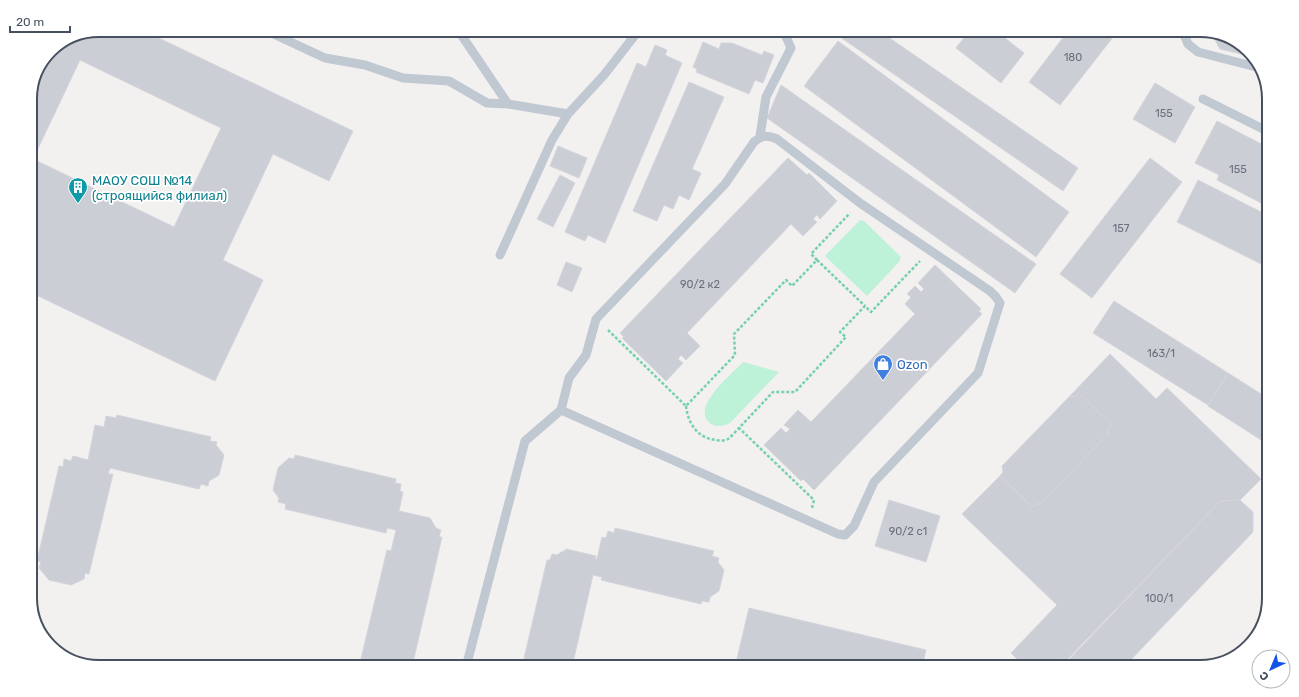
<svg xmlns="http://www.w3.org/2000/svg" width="1299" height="697" font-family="Rubik,sans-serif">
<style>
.green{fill:#bdf1d8}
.building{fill:#ccced6;stroke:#d4d5dc;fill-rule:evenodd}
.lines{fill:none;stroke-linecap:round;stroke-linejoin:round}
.path{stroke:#74d1af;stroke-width:2.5;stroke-dasharray:3 2;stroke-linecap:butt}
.service{stroke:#c0c8d2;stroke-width:9}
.labels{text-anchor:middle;stroke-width:3.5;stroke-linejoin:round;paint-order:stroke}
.number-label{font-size:11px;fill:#68707c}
.culture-label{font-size:13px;fill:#0d838f;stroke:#fff;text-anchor:start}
.shop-label{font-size:13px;fill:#366cbe;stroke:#fff;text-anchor:start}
.rim{fill:none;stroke:#47505e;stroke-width:2}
</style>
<rect width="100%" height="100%" fill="#f3f0f0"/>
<path class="green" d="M860,220L864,221L901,257L899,262L867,296L825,256Z
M743,362L779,372L730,423C723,426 716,428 710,423C690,407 732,374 743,362Z"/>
<path class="building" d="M99,30H142L353,131L329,181L273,154L223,260L263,280L215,381L30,292V95L50,50L73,35ZM80,60L221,128L174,227L33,159Z
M830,30H878L1078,168L1063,191Z
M970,30H995L1024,53L1001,83L956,48Z
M1069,30H1114L1117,32L1060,105L1029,82Z
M1217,34L1231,37L1253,57L1220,49L1215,40Z
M838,41L1069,212L1036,257L804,86Z
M703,42L719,49L721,43H732L762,55L764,51L774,55L763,83L755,80L749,94L696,72L697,69L693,67Z
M655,45L667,50L665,55L682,63L605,243L588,235L585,241L565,232L637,63L646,67Z
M689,82L724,97L692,169L701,173L689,200L679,195L673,209L664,205L657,221L633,211Z
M1155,83L1195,107L1175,143L1133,119Z
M781,85L1036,264L1015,293L767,118Z
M1217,121L1269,148V202L1265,205L1217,180L1219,175L1195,163Z
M558,146L587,158L579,178L550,166Z
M788,158L807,175L809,173L837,201L820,219L817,215L813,219L817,222L803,236L791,224L687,333L700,346L686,360L681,355L678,359L683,363L666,381L622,338L624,337L620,333Z
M1150,158L1182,182L1092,298L1060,274Z
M560,175L575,183L553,227L537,219Z
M1198,180L1269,216V268L1177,222Z
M566,262L582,268L572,292L557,285Z
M935,265L981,309L979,311L982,314L814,490L803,479L801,481L764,445L781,428L786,433L790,429L784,425L798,410L811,422L915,314L905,304L911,297L907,294L915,286L921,292L924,289L918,283Z
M1114,301L1228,373L1208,405L1093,333Z
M1110,354L1156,399L1167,388L1261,479L1240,500L1220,501L1064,663L1058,658L1049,667H1025L1011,653L1057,605L962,514L1000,476L1032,507L1036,504H1040L1108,434V428L1112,425L1079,393L1076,396L1069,397Z
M1228,373L1269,399V445L1208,406Z
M1079,393L1112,425L1108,428V434L1040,504H1036L1032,507L1000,476L1003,472L1002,466L1069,397L1076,396Z
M117,415L211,437L210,441L217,442L216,445L224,455L219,475L209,481L208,486L201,484L199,489L110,468L108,474H113L89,574L85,573L84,579L71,585L49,580L39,568L41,562L37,561L59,466L63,467L64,459L71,461L73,456L88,460L95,425L104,427L106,416L116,418Z
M295,455L396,479L395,483L401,484L400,491L403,492L399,511L430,518L436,528L441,530L439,537H442L412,667H359L387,550L391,551L396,530L387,528L386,533L285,509L286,504L278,502L279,498L273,490L278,468L289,458L294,459Z
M889,500L940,516L926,562L875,546Z
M1240,500L1253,512V532L1124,667H1062L1220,501Z
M615,528L714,551L712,556L719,558L718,562L724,570L719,591L710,597L709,602L702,601L701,604L601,580L602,577L593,575L572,667H522L547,560H550L552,554L557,555L563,551H565L566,549L596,556L595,559H597L602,537L606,538L608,531L614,533Z
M749,608L926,650L922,667H735Z
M1263,622L1262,629L1238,655L1235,656L1232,654Z"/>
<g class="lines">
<path class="path" d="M817,260L865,306
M608,330L686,406L735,355L734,334L786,280L792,286L817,260L811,254L850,213
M686,406C688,423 697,438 716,440C720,441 725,441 728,439C732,436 736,431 739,428
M812,508L814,500L739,428L773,392H795L846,337L840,332L865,306L871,312L920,261"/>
<path class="service" d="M265,30L325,58L365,65L403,78L449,81L487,103L508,104L568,114
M458,30L508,104
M678,30L723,33L740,30
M1182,30L1188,44L1198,52L1260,68
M1203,99L1269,132
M760,136L766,97L791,48L783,30
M500,255L552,140L568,114L604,75L639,30
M466,667L525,441L561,410L569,378L586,355L596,319L725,184L754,142C762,135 767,135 777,139L860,203L990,291L996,297L1000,303L978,373L874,482L854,526L845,535L838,534L561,410"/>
</g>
<defs>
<symbol id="building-pin" viewBox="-11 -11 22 30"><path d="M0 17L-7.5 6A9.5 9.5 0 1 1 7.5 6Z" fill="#0f9aa8" stroke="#fff"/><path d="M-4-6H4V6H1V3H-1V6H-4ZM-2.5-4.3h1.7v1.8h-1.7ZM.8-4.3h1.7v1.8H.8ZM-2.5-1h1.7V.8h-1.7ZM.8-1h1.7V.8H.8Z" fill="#fff"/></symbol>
<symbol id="shop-pin" viewBox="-11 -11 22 30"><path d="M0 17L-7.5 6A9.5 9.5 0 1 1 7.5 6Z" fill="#3f7fe0" stroke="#fff"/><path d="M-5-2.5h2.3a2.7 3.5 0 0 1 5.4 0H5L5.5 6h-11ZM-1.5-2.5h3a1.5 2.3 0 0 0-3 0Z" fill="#fff"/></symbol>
</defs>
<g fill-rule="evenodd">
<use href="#building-pin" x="67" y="176" width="22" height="30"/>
<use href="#shop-pin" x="872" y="353" width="22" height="30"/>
</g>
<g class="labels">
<g class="number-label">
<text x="1073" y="61">180</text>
<text x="1164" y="117">155</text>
<text x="1238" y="173">155</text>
<text x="1121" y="232">157</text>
<text x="700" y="288">90/2 к2</text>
<text x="1161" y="357">163/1</text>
<text x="908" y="535">90/2 с1</text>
<text x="1159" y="602">100/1</text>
</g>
<g class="culture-label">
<text x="92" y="185">МАОУ СОШ №14<tspan x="92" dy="15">(строящийся филиал)</tspan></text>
</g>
<g class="shop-label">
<text x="897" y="369">Ozon</text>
</g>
</g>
<path d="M0 0H1299V697H0ZM99 37H1200A62 62 0 0 1 1262 99V598A62 62 0 0 1 1200 660H99A62 62 0 0 1 37 598V99A62 62 0 0 1 99 37Z" fill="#fff" fill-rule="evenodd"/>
<path class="rim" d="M99 37H1200A62 62 0 0 1 1262 99V598A62 62 0 0 1 1200 660H99A62 62 0 0 1 37 598V99A62 62 0 0 1 99 37Z"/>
<g transform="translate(1271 669) rotate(224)"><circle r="19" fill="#ffffff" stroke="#b5b9bf"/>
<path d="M0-3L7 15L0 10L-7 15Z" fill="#1255ea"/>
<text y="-6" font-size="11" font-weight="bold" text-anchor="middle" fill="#47505e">С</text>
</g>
<path d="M10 26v6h60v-6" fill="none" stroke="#47505e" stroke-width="2"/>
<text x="16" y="26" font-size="12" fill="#47505e" stroke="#ffffff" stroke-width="3" paint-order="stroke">20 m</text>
</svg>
